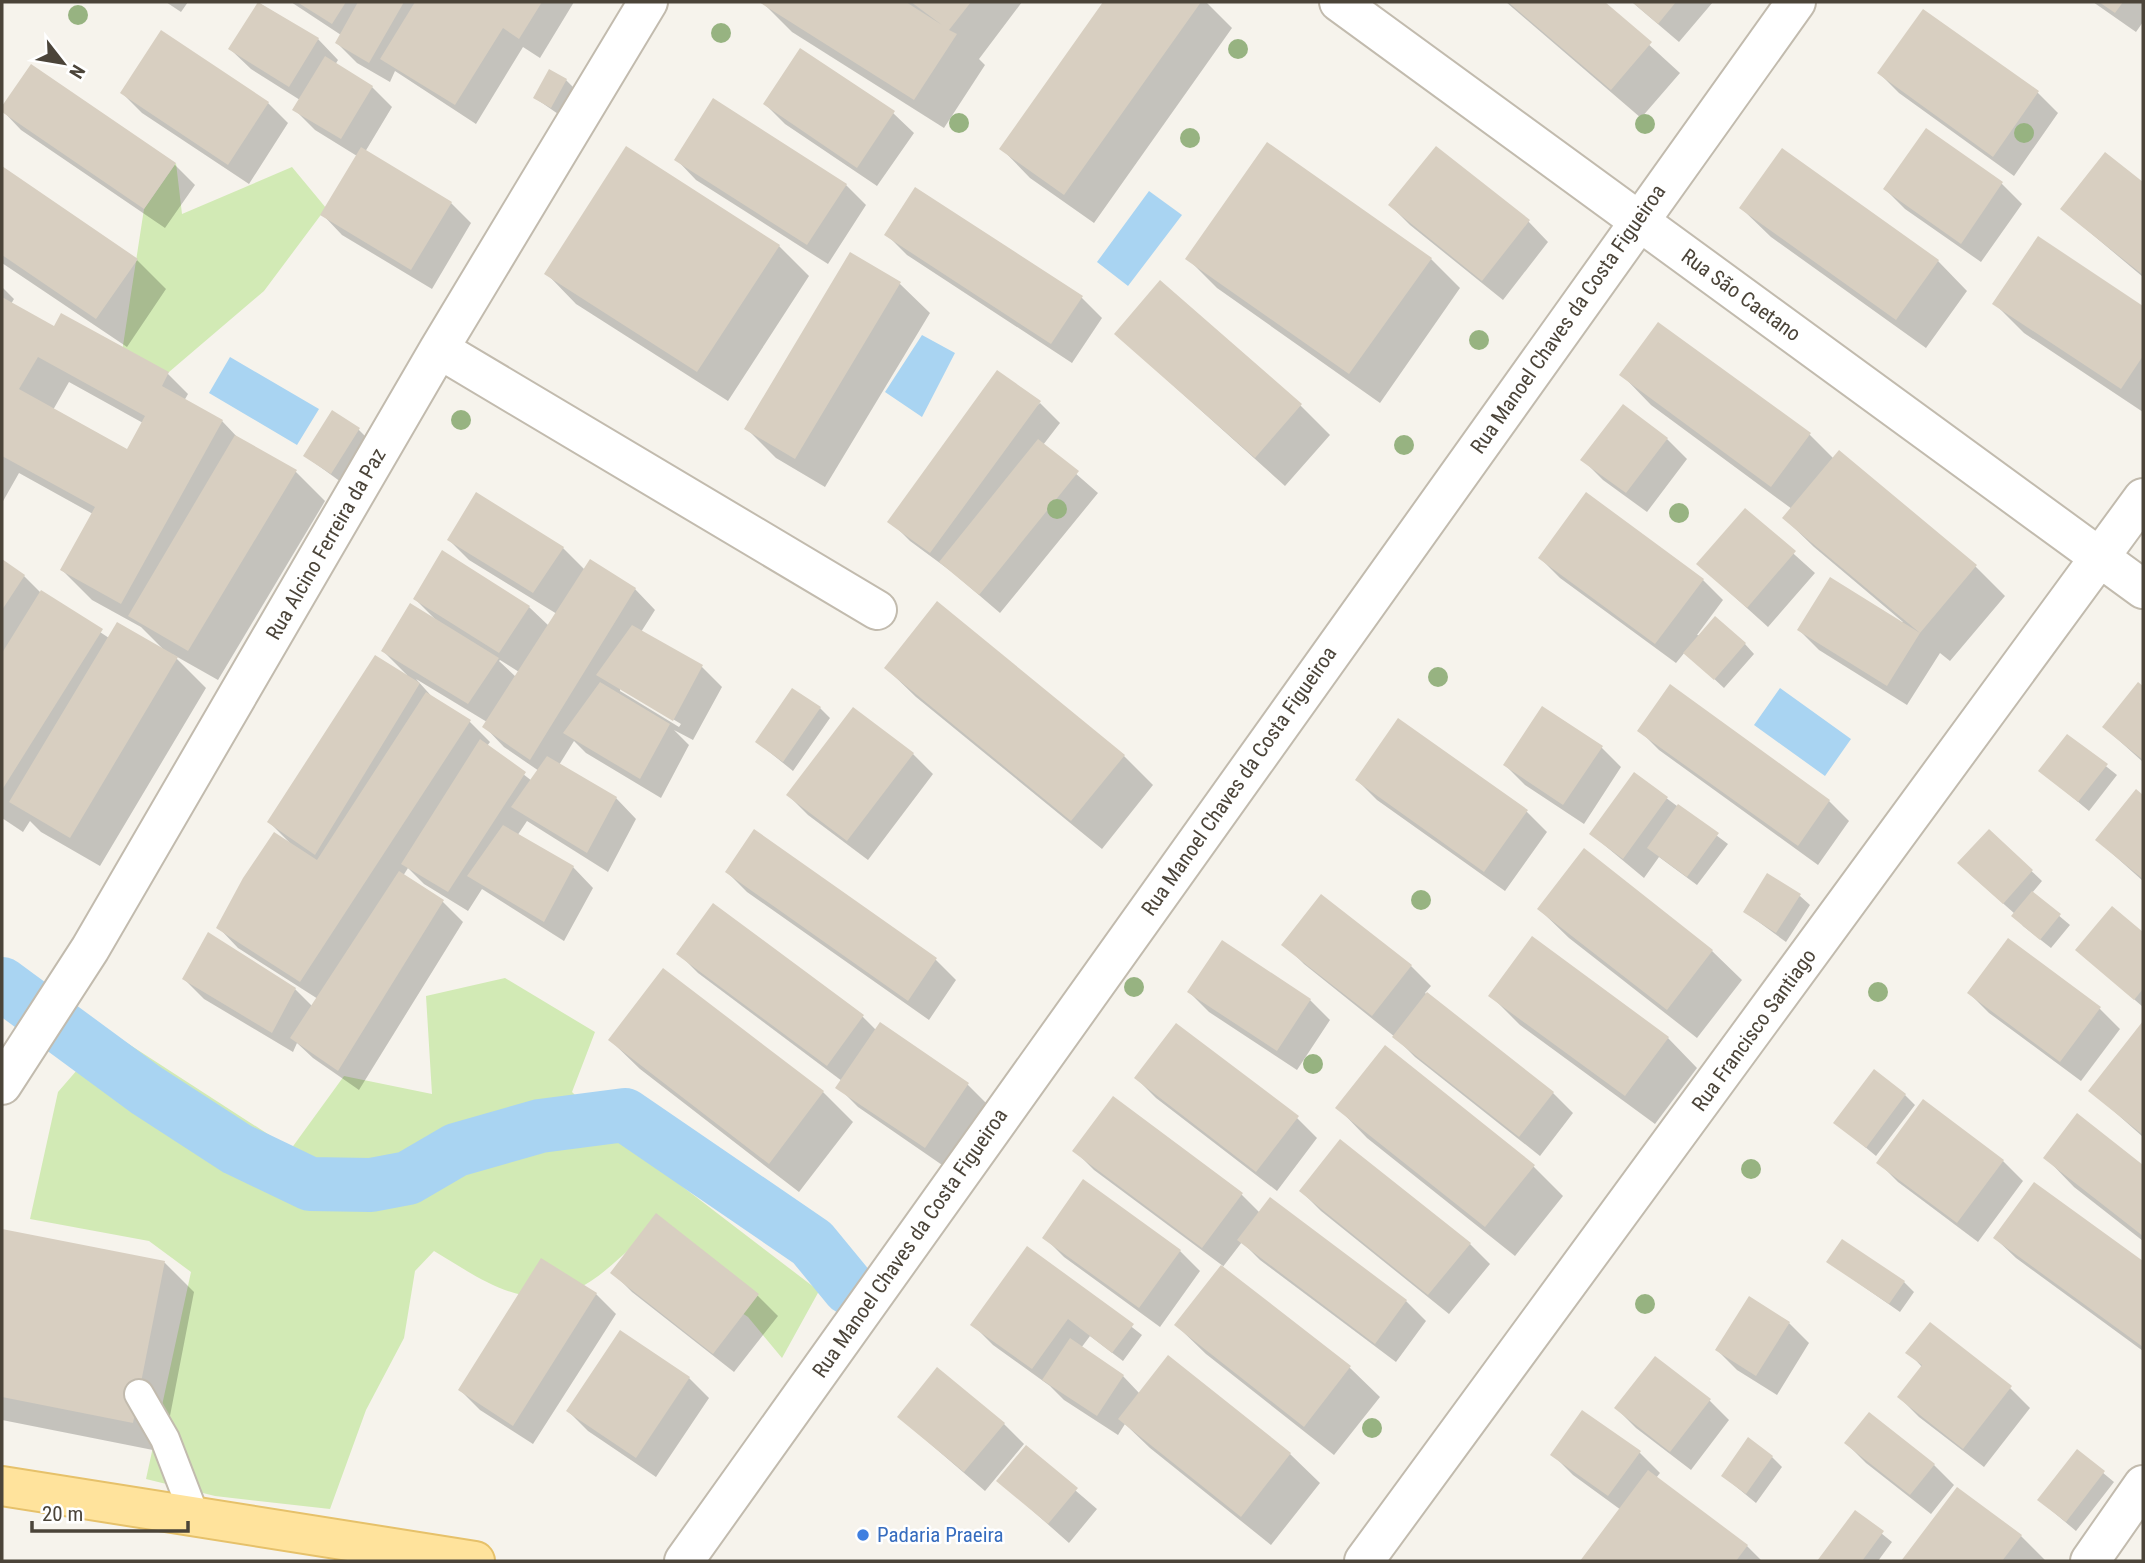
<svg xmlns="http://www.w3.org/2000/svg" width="2145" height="1563" font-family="'Roboto Condensed',sans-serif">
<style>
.green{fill:#d2eab5}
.water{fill:#a9d4f2}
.shadow{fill:#0003;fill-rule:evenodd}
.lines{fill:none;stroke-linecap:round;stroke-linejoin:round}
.canal{stroke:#a9d4f2;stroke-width:54}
.building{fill:#d8cfc1;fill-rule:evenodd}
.service-casing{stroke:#c2bbae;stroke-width:32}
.minor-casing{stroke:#c2bbae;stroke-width:42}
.primary-casing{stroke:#e6c16a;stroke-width:42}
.service{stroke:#fff;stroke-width:28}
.minor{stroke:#fff;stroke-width:38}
.primary{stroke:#ffe39c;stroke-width:38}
.tree{fill:#97b381}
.shop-dot{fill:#3f7fe0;stroke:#fff;stroke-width:2.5}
.labels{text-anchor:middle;stroke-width:5;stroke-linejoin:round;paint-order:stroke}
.street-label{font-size:21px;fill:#4b4439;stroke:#fff}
.shop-label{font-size:21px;fill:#366cbe;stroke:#fff;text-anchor:start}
</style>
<rect width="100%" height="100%" fill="#f6f3ec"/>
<path class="green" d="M176,163L182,214L292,167L326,208L264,291L169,372L116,391L144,209Z
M505,978L595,1032L572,1092L619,1138L819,1291L782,1358L748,1317L637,1243C622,1255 608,1270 591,1281C533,1319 484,1281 434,1251L415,1271L404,1338L366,1410L330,1509L215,1496L146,1479L191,1272L149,1241L30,1219L58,1092L110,1032L291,1149L344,1076L432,1094L426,996Z"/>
<path class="water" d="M1149,191L1182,215L1128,286L1097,262Z
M922,335L955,353L922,417L885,392Z
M230,357L319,409L297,445L209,393Z
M1780,688L1851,739L1825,776L1754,725Z
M2,963L36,985L14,1021L2,1011Z"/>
<path class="shadow" d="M166,2H188L181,12Z
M291,2H574L540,58L523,47L476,124L395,71L390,82L357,63L337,43L341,35Z
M762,2H1022L979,59L985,65L944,128L792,32Z
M1105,2H1206L1232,28L1094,223L1030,178L1001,148Z
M1506,2H1602L1680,73L1641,118Z
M1632,2H1713L1679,42Z
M2093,2H2143V22L2136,32Z
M259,3L318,39L338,60L335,65L372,87L392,107L365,152L451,203L471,223L432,289L342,235L322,214L357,156L315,130L295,110L300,100L251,69L230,49Z
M1923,11L2038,93L2058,113L2014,176L1899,93L1879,73Z
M31,66L175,165L195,185L165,228L21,130L2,110Z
M566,80L576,90L561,116L535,98Z
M122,93L268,103L288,123L249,184L142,113Z
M765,104L893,113L914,133L877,186L785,124Z
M1926,130L2002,184L2022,204L1981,262L1905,209L1885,189Z
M2105,155L2143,184V277L2062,209Z
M676,159L846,185L866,205L828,264L696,180Z
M2,169L137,260L166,289L127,347L2,263Z
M1390,205L1528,221L1548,242L1503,300L1410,225Z
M1741,208L1938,261L1967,291L1926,348L1771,237Z
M887,235L1082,298L1102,318L1072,363L907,255Z
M2038,238L2143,308V412L2024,333L1994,303Z
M779,246L809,276L728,401L576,304L547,274Z
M851,254L900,284L930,313L825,487L776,458L746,428Z
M1187,258L1431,259L1460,288L1380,403L1217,288Z
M2,287L14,299L11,304L54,329L168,374L188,394L184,401L222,421L241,441L296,472L325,501L218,680L172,654L206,688L100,866L41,832L30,821L23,832L2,818V561L24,576L41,593L109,638L164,650L141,627L92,600L62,570L93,514L19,473L2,503ZM69,382L143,423L128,451L53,410Z
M1116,334L1300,405L1330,435L1285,486Z
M1622,375L1809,434L1834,459L1975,566L2005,596L1950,661L1940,653L1907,705L1819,650L1799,630L1903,622L1814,547L1784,518L1792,509L1651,405Z
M1040,403L1060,423L1043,445L1098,493L1000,613L952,572L910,541L890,521Z
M358,429L368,439L341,482L305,456Z
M1667,439L1687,459L1647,512L1603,480L1583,460Z
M477,494L563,548L585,570L635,589L655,610L641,632L701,666L722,687L693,740L674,730L689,745L661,798L586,753L574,741L559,765L616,798L636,819L608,872L527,821L517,836L573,867L593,888L564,941L482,889L468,911L424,884L408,868L403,876L443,902L463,922L359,1090L313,1058L297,1043L293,1052L204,999L184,979L209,935L295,989L313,1007L318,999L238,948L218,927L290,843L269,822L407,675L383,651L435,619L415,599L529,607L549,626L557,614L469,560L449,540ZM500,660L519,672L516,677L499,661ZM416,679L487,722L484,726L504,747L539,771L532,781L487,746L490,742L470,722L435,700ZM620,687L681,724L679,727L620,691Z
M1745,510L1815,573L1768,627L1698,564Z
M1540,558L1703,580L1723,600L1697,635L1745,644L1754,654L1724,688L1685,652L1676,663L1560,578Z
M886,668L1124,756L1153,785L1102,849L916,697Z
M2138,684L2143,688V762L2104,727Z
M1670,687L1829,801L1849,821L1818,865L1659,750L1639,730Z
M820,708L830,718L793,771L757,742Z
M2068,736L2117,775L2089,811L2041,771Z
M1601,747L1621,767L1584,824L1525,785L1505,765Z
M913,754L933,774L868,860L808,815L788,795Z
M1634,774L1728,844L1697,885L1659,857L1644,878L1591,834Z
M1357,780L1527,812L1547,832L1505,891L1377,800Z
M2137,792L2143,797V881L2097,840Z
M1989,831L2042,881L2032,893L2070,925L2051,948L2023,926L2015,914L1969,873Z
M755,832L936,960L956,980L929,1020L747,892L727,872Z
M1800,896L1810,905L1786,942L1745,912Z
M2112,908L2143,934V1007L2077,950Z
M1539,909L1712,951L1742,980L1697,1038L1569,938Z
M1284,944L1411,966L1431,986L1425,993L1553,1093L1573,1113L1540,1156L1415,1057L1395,1037L1304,964Z
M678,953L863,1017L876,1030L968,1085L988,1105L945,1167L858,1107L838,1087L842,1081L698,973Z
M663,970L823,1092L853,1122L799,1192L640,1069L610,1040Z
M1189,992L1310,1000L1330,1020L1297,1070L1209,1012Z
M1969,993L2100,1009L2120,1029L2081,1081L1989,1013Z
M1491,996L1668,1038L1697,1068L1655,1124L1520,1025Z
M2143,1024V1137L2090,1090Z
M1136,1078L1297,1118L1317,1138L1277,1191L1156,1098Z
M1905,1095L1915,1105L1876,1156L1836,1123Z
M1113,1098L1242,1195L1260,1213L1271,1199L1406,1301L1426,1321L1396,1362L1260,1260L1242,1242L1222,1268L1350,1368L1380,1397L1334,1455L1206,1354L1176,1325L1223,1266L1094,1170L1074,1150Z
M1338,1108L1533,1166L1563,1196L1515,1256L1367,1138Z
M2077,1116L2143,1167V1241L2074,1187L2045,1157Z
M2003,1161L2023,1181L1978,1242L1898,1182L1878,1162Z
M2035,1184L2143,1263V1351L2016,1258L1995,1238Z
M1301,1191L1470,1244L1490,1264L1449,1314L1321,1211Z
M657,1216L758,1296L778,1316L734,1372L632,1292L612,1272Z
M2,1231L165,1263L194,1292L163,1452L2,1420Z
M1044,1237L1180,1251L1200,1271L1160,1327L1064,1257Z
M1828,1262L1904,1282L1914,1292L1900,1312Z
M596,1294L616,1314L533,1444L480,1410L460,1390Z
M1091,1295L1142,1335L1123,1361L1090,1336L1081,1348L1123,1376L1140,1394L1169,1357L1290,1454L1320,1483L1271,1545L1150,1448L1125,1424L1118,1435L1064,1400L1050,1386L993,1345L973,1325Z
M1789,1323L1809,1343L1777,1395L1737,1370L1717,1350Z
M1908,1352L2010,1388L2030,1408L1984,1467L1919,1417L1899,1397L1922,1367Z
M689,1378L709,1398L656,1477L588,1431L568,1411Z
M1709,1400L1729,1420L1691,1470L1636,1428L1616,1408Z
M1583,1413L1640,1453L1660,1473L1656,1478L1747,1546L1762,1561H1582L1621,1510L1573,1475L1553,1455Z
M899,1417L1004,1424L1024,1444L985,1491Z
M1846,1443L1934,1465L1954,1485L1931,1514L1866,1463Z
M1026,1448L1097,1509L1069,1543L999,1481Z
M2078,1452L2114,1482L2076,1531L2039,1500Z
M1772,1457L1782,1467L1756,1503L1723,1476Z
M1957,1489L2021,1536L2046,1561H1903Z
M1855,1512L1892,1542L1878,1561H1820Z"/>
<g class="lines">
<path class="canal" d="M2,984L146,1090L237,1149L310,1184L371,1185L408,1178L456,1150L540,1126L625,1115L812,1243L849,1288"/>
</g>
<path class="building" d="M258,2L319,38L289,87L228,49Z
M297,2H346L332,24Z
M358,2H404L369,63L335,43Z
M415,2H542L519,39L503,28L455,105L380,59Z
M759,2H906L942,25L911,2H971L949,30L957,34L914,100Z
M1103,2H1201L1064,195L999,149Z
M1508,2H1605L1652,42L1611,90Z
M1632,2H1676L1658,24Z
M2099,2H2123L2115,13Z
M1923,9L2039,91L1993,157L1877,73Z
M161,30L269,102L228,165L120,93Z
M800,48L895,111L857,168L763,104Z
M325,56L373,86L341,139L292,110Z
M31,64L176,163L144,209L2,112V106Z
M549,69L567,79L551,108L533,98Z
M713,98L847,184L807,245L674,160Z
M1926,128L2003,182L1961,244L1883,189Z
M1267,142L1432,258L1349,374L1185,259Z
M626,146L780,245L697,372L544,274Z
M1436,146L1530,220L1482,281L1388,205Z
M361,147L452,202L411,270L320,215Z
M1782,148L1939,260L1896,320L1739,208Z
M2105,152L2143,182V275L2060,209Z
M2,166L138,259L96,319L2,255Z
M915,187L1083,296L1051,344L884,235Z
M2038,236L2143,306V356L2121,389L1992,304Z
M850,252L901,282L795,459L744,429Z
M1160,280L1302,404L1255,458L1114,334Z
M2,297L54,326L61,313L169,372L162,386L223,420L121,604L60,570L95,507L2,456ZM38,357L145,416L127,449L19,389Z
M1658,322L1811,433L1771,487L1619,375Z
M997,370L1041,401L930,553L887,522Z
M1623,404L1668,438L1626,493L1580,460Z
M332,410L360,428L331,474L303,456Z
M235,435L297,470L188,651L128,616Z
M1038,439L1079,471L979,595L939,562Z
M1839,450L1977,565L1920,633L1782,518Z
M476,492L564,547L533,593L447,540Z
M1586,492L1704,579L1655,644L1538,558Z
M1745,508L1796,551L1747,608L1696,564Z
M442,550L530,606L499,653L413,599Z
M2,559L25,575L2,610Z
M590,559L636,588L530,760L482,727Z
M1830,577L1920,633L1887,686L1797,630Z
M41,590L103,629L2,790V653Z
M937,601L1125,755L1071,821L884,668Z
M410,603L499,658L468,704L381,651Z
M1715,616L1746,643L1714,680L1683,653Z
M117,622L178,657L70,838L9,802Z
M632,625L703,665L673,721L596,675Z
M375,655L420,683L315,855L267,822Z
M600,682L670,724L640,779L563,733Z
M2138,682L2143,686V760L2102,727Z
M1670,684L1830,800L1798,846L1637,731Z
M792,688L821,707L783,762L755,742Z
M426,692L471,720L300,982L216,928L243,878L274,832L317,860Z
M1542,706L1603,746L1563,805L1503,765Z
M853,707L914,753L847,841L786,795Z
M1398,718L1528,810L1484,872L1355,780Z
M2067,734L2108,764L2078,802L2038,771Z
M480,739L526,772L448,892L401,864Z
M547,756L617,797L587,853L511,807Z
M1634,772L1668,797L1623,859L1589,834Z
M2136,789L2143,795V879L2095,840Z
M1678,804L1719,833L1687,877L1647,848Z
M503,825L574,866L544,922L467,876Z
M754,829L937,958L908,1001L725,872Z
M1989,829L2033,870L2003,904L1957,863Z
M1584,848L1713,950L1667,1010L1537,909Z
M399,871L444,900L338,1071L290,1038Z
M1767,873L1801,894L1776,933L1743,912Z
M2032,891L2061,914L2040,940L2011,916Z
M1321,894L1412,965L1372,1016L1281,945Z
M713,903L864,1015L827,1066L676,954Z
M2112,906L2143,932V989L2134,1000L2075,950Z
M208,932L296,988L272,1033L182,979Z
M1532,936L1669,1037L1625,1096L1488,996Z
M2008,938L2101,1007L2060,1062L1967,993Z
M1222,940L1311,999L1277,1051L1187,992Z
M663,968L824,1091L769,1164L608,1040Z
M1427,992L1554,1092L1519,1137L1392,1037Z
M2143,1021V1135L2088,1091Z
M880,1022L969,1083L925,1148L835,1088Z
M1176,1023L1299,1116L1256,1172L1134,1078Z
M1385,1045L1535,1165L1485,1227L1335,1108Z
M1874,1069L1906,1094L1866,1148L1833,1123Z
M1113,1096L1243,1193L1202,1248L1072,1151Z
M1923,1099L2004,1160L1957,1223L1876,1163Z
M2077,1113L2143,1165V1236L2043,1158Z
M1340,1139L1471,1243L1428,1295L1299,1191Z
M1083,1179L1181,1250L1139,1308L1042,1238Z
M2034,1182L2143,1261V1347L1993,1238Z
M1270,1197L1407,1300L1375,1344L1237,1240Z
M656,1213L759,1294L713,1354L610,1273Z
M2,1229L165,1261L133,1423L2,1397Z
M1842,1239L1905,1281L1889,1304L1826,1262Z
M1027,1246L1134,1324L1112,1353L1068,1319L1032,1369L970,1325Z
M541,1258L597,1293L513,1426L458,1390Z
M1221,1265L1351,1366L1304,1427L1174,1325Z
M1749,1296L1790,1322L1756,1376L1715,1350Z
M1930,1322L2012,1386L1963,1449L1897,1397L1922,1365L1905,1353Z
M620,1330L690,1377L636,1458L566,1411Z
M1070,1338L1124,1375L1097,1416L1042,1380Z
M1168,1355L1291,1453L1241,1517L1118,1419Z
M1655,1356L1711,1399L1670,1452L1614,1408Z
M937,1367L1005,1423L964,1472L897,1417Z
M1582,1410L1641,1451L1608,1496L1550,1455Z
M1869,1412L1935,1464L1910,1495L1844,1443Z
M1748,1437L1773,1456L1746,1494L1721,1476Z
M1026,1445L1078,1488L1048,1524L996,1481Z
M2077,1449L2105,1471L2066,1522L2037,1500Z
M1648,1470L1748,1545L1736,1561H1580Z
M1957,1487L2022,1535L2002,1561H1901Z
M1855,1510L1884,1531L1862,1561H1817Z"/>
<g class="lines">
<defs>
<path id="service" d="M139,1394L165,1439L195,1517"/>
<path id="minor" d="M1339,2L2143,589
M439,349L877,610
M2,1085L90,949L439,349L648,2
M684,1561L1796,2
M1364,1561L2143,498
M2090,1561L2143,1485"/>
<path id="primary" d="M2,1486L475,1561"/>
</defs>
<use href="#service" class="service-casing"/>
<use href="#minor" class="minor-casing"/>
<use href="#primary" class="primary-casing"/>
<use href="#service" class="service"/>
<use href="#minor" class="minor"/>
<use href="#primary" class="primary"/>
</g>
<g class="tree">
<circle cx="78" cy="15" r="10"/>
<circle cx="721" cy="33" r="10"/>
<circle cx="1238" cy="49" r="10"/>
<circle cx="959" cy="123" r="10"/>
<circle cx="1645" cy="124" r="10"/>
<circle cx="2024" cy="133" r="10"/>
<circle cx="1190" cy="138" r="10"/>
<circle cx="1479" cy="340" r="10"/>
<circle cx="461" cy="420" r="10"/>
<circle cx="1404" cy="445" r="10"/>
<circle cx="1057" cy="509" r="10"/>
<circle cx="1679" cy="513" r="10"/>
<circle cx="1438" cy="677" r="10"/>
<circle cx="1421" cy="900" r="10"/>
<circle cx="1134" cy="987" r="10"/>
<circle cx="1878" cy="992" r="10"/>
<circle cx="1313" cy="1064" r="10"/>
<circle cx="1751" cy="1169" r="10"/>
<circle cx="1645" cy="1304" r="10"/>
<circle cx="1372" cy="1428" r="10"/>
</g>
<circle class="shop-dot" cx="863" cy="1535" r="7"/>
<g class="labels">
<g class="street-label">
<text transform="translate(1741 295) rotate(36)" y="7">Rua São Caetano</text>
<text transform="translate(1568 319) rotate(-55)" y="7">Rua Manoel Chaves da Costa Figueiroa</text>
<text transform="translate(326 544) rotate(-60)" y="7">Rua Alcino Ferreira da Paz</text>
<text transform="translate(1239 781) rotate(-55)" y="7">Rua Manoel Chaves da Costa Figueiroa</text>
<text transform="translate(1754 1030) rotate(-54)" y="7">Rua Francisco Santiago</text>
<text transform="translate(910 1243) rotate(-55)" y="7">Rua Manoel Chaves da Costa Figueiroa</text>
</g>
<g class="shop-label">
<text x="877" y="1542">Padaria Praeira</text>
</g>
</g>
<rect width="2145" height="1563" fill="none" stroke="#4b4439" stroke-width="7"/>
<g transform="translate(63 63) rotate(121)" stroke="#ffffff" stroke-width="5" paint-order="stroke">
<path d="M0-5L12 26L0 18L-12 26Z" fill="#4b4439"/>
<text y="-10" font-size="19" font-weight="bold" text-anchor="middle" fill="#4b4439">N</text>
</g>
<path d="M32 1521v10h156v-10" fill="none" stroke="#4b4439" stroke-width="3.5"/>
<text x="42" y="1521" font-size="21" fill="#4b4439" stroke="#ffffff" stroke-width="5" paint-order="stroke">20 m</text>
</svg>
